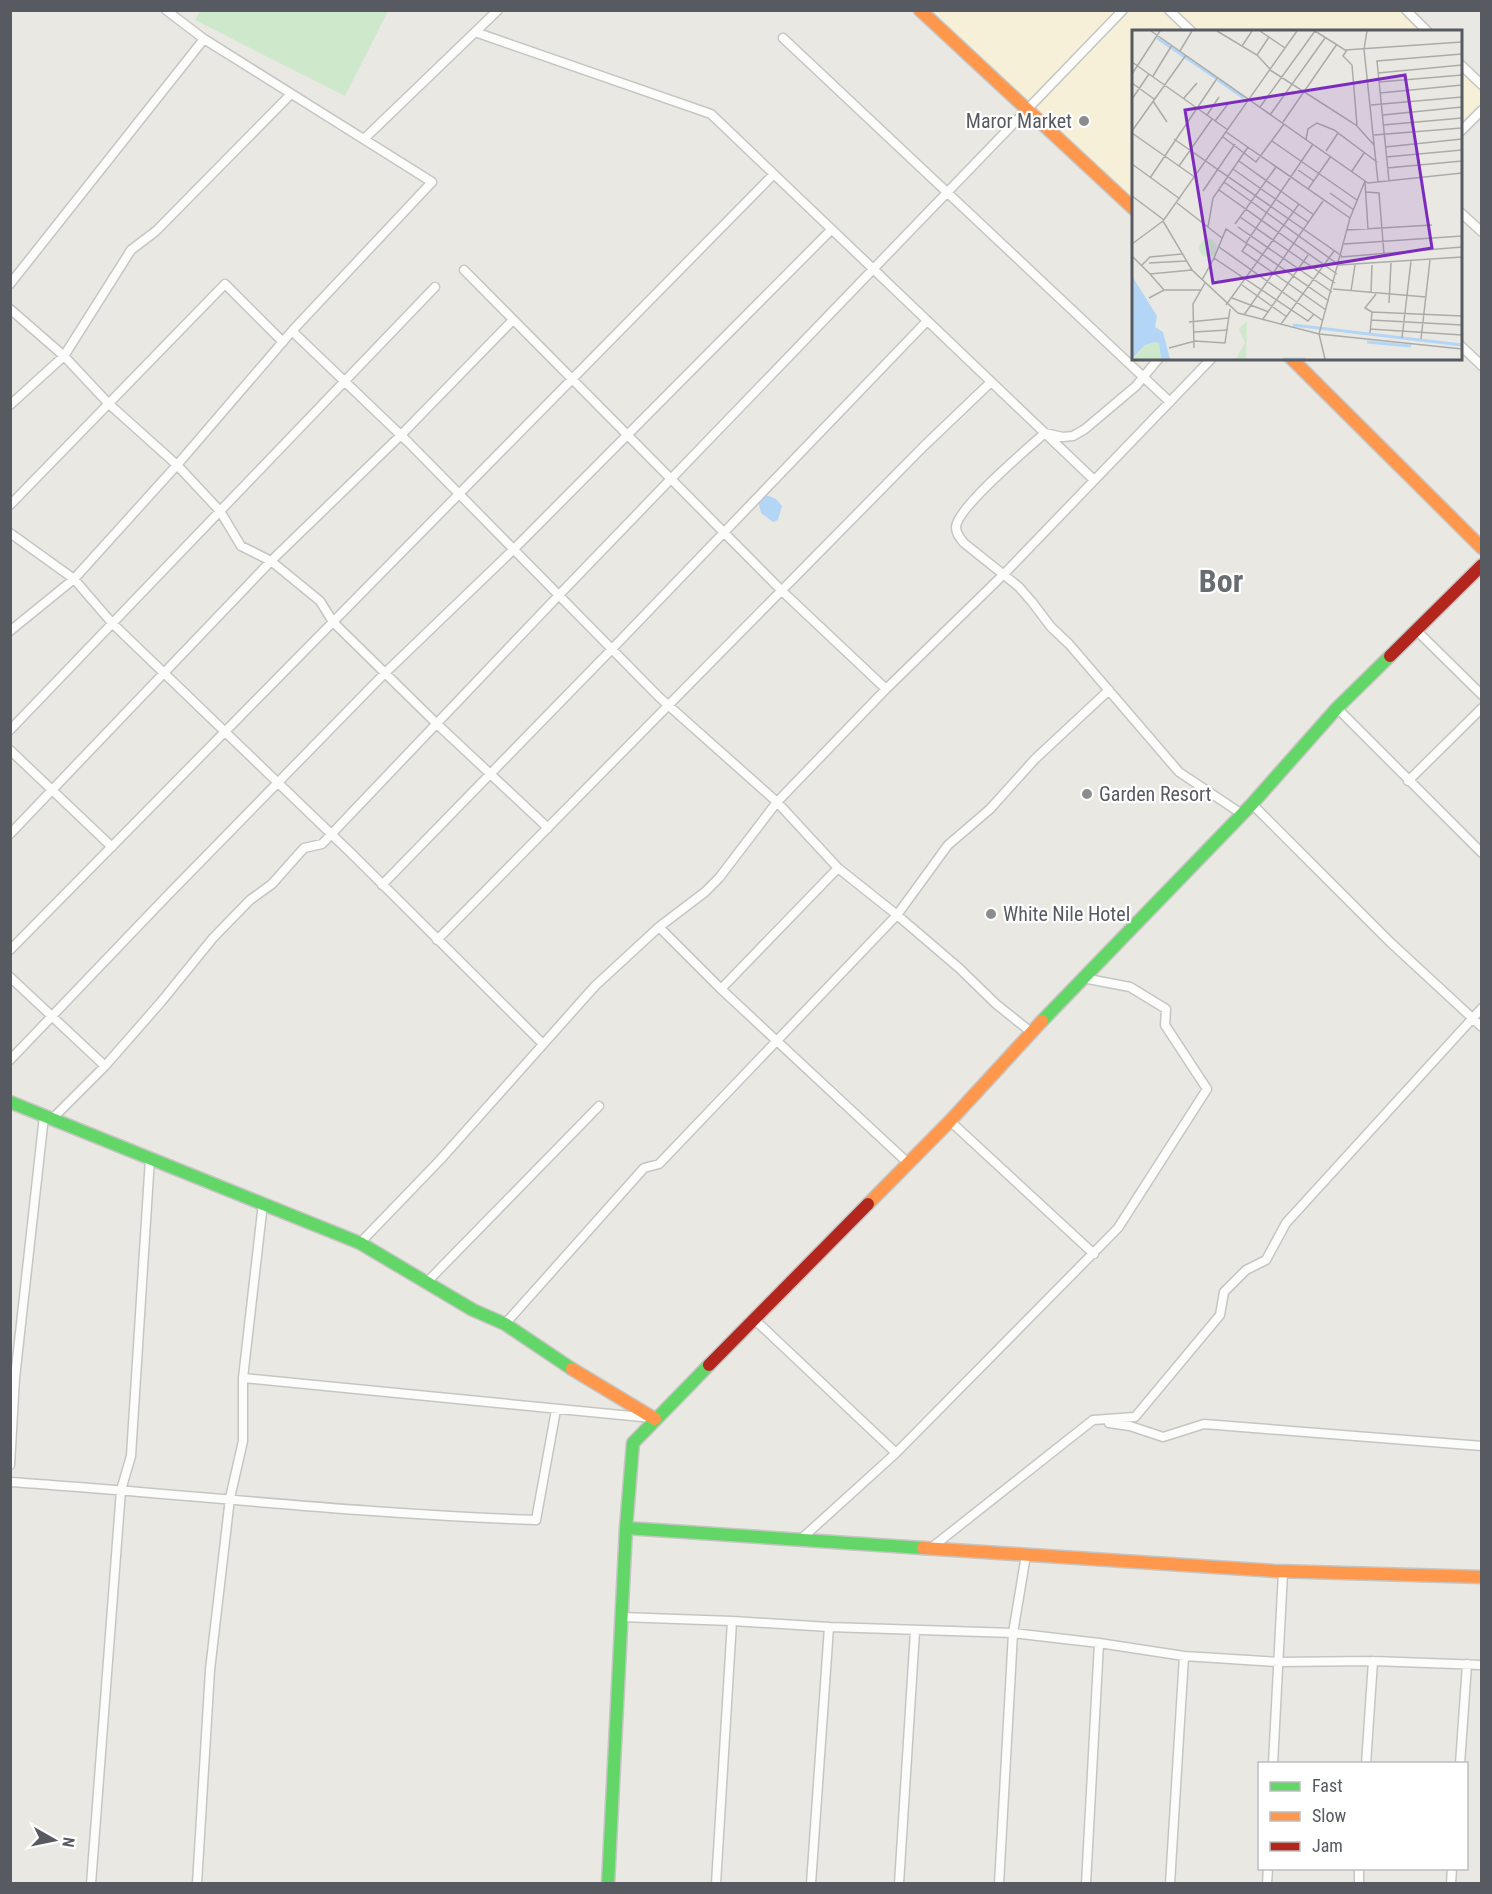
<svg xmlns="http://www.w3.org/2000/svg" width="1492" height="1894" font-family="'Roboto Condensed',sans-serif">
<style>
.commercial{fill:#f6f0d9}
.green{fill:#cee8cb}
.water{fill:#b3d6f6}
.lines{fill:none;stroke-linecap:round;stroke-linejoin:round}
.street-casing{stroke:#c5c6c4;stroke-width:11}
.fast-casing{stroke:#c5c5c4;stroke-width:15}
.slow-casing{stroke:#c5c5c4;stroke-width:15}
.jam-casing{stroke:#c5c5c4;stroke-width:15}
.street{stroke:#fcfcfb;stroke-width:8}
.fast{stroke:#63d668;stroke-width:12}
.slow{stroke:#ff974d;stroke-width:12}
.jam{stroke:#b3261e;stroke-width:12}
.poi-dot{fill:#8a8c8e;stroke:#fff;stroke-width:2}
.labels{text-anchor:middle;stroke-width:4.5;stroke-linejoin:round;paint-order:stroke}
.poi-label{font-size:20px;fill:#575b61;stroke:#fff;text-anchor:start}
.town-label{font-size:32px;font-weight:bold;fill:#686d73;stroke:#fff}
.inset-river{fill:none;stroke:#b3d6f6;stroke-width:3}
.inset-road{fill:none;stroke:#abacaa;stroke-width:1.5}
.view{fill:#7b2cbf;fill-opacity:0.15;stroke:#7b2cbf;stroke-width:3}
.inset-edge{fill:none;stroke:#575b61;stroke-width:3}
</style>
<rect width="100%" height="100%" fill="#eae8e2"/>
<path class="commercial" d="M1410,10L1431,31L1134,32L1133,211L913,11Z
M1460,61L1482,82L1481,106L1460,128Z"/>
<path class="green" d="M200,11V10L388,11L345,96L195,20Z"/>
<path class="water" d="M766,495L776,499L782,506L778,520L773,522L761,513L758,501Z"/>
<g class="lines">
<defs>
<path id="street" d="M166,10L204,39
M1169,10L1192,32
M1406,10L1428,32
M475,32L711,114L1094,480
M783,38L1170,402
M1460,64L1482,85
M1460,132L1482,110
M364,139L498,10
M1460,212L1482,232
M464,270L782,591L886,689
M10,284L204,39L432,182L292,331L177,465L74,579L10,631
M10,309L64,356L109,404L177,465L220,511L241,546L271,561L320,601L333,622L437,724L548,828
M292,331L409,443L659,697L777,802L838,868L897,915L959,968L996,1004L1031,1032
M1460,345L1482,366
M1159,358L1136,386L1085,429L1073,436L1063,437L1045,433C1028,448 957,508 956,527C956,534 960,538 964,543L1019,587L1032,602L1051,627L1069,644L1179,772L1242,814
M10,405L64,356L131,250L156,231L291,94
M10,505L225,284L283,342
M10,533L74,579L112,623L352,854L543,1044
M1415,629L1482,695
M1337,708L1482,853
M10,730L435,287
M10,750L112,847
M1408,781L1482,708
M1252,804L1390,942L1482,1027
M10,834L271,561L401,435L513,320
M382,885L612,649L927,321
M659,927L721,989L908,1163
M437,940L924,446L991,382
M10,950L774,174
M10,977L105,1066
M721,989L838,868
M10,1060L166,897L385,673L514,549L831,230
M52,1119L105,1066L161,1002L213,938L250,900L272,884L304,848L322,844L559,595L1123,10
M950,1121L1094,1254
M360,1243L440,1160L595,986L659,927L705,892L719,878L777,802L886,689L1004,574L1212,358
M426,1283L599,1106
M754,1319L896,1453
M505,1324L644,1168L659,1164L897,915L948,845L990,809L1035,759L1109,690
M243,1378L652,1418
M1109,1423L1130,1426L1163,1437L1204,1424L1482,1446
M10,1465L15,1378L44,1116
M10,1482C186,1494 360,1514 536,1520L556,1410
M800,1540L896,1453L1118,1228L1207,1089L1165,1025L1166,1009L1130,987L1083,978
M931,1548L1093,1420L1135,1417L1220,1315L1224,1292L1246,1270L1266,1260L1286,1223L1482,1008
M621,1617L732,1621L829,1627L1013,1633L1099,1643L1184,1656L1278,1662L1373,1661L1482,1665
M1273,1764L1283,1572
M1366,1764L1373,1661
M1460,1764L1467,1664
M91,1884L121,1490L131,1456L150,1158
M197,1884L210,1670L230,1498L243,1441V1378L263,1203
M716,1884L732,1621
M811,1884L829,1627
M899,1884L915,1631
M999,1884L1013,1633L1026,1555
M1086,1884L1099,1643
M1170,1884L1184,1656
M1267,1884L1268,1868
M1359,1884V1868
M1451,1884L1452,1868"/>
<path id="fast" d="M1042,1021L1252,804L1337,708L1390,656
M10,1102L360,1243L473,1310L505,1324L572,1369
M626,1528L923,1548
M608,1884L626,1528L633,1443L709,1365"/>
<path id="slow" d="M920,10L1134,209
M1291,358L1482,548
M868,1204L950,1121L1042,1021
M572,1369L655,1419
M923,1548L1275,1571L1482,1577"/>
<path id="jam" d="M1390,656L1482,565
M709,1365L868,1204"/>
</defs>
<use href="#street" class="street-casing"/>
<use href="#fast" class="fast-casing"/>
<use href="#slow" class="slow-casing"/>
<use href="#jam" class="jam-casing"/>
<use href="#street" class="street"/>
<use href="#fast" class="fast"/>
<use href="#slow" class="slow"/>
<use href="#jam" class="jam"/>
</g>
<g class="poi-dot">
<circle cx="1084" cy="121" r="6"/>
<circle cx="1087" cy="794" r="6"/>
<circle cx="991" cy="914" r="6"/>
</g>
<g class="labels">
<g class="poi-label">
<text x="1072" y="128" text-anchor="end">Maror Market</text>
<text x="1099" y="801">Garden Resort</text>
<text x="1003" y="921">White Nile Hotel</text>
</g>
<g class="town-label">
<text x="1221" y="592">Bor</text>
</g>
</g>
<g transform="translate(1132 30)">
<rect width="330" height="330" fill="#eae8e2"/>
<path d="M67 218a9 9 0 1 1 18 0a9 9 0 1 1-18 0ZM115,291L114,329H104L113,313L107,299ZM23,312L27,313L29,329H1L13,315Z" fill="#cee8cb"/>
<path d="M0,246L25,286L23,297L31,302L38,329H29L27,313L23,312L13,315L0,329Z" fill="#b3d6f6"/>
<path class="inset-river" d="M25,8L84,48M86,50L112,68M161,295L330,315M235,312L279,316M151,329H173"/>
<path class="inset-road" d="M19,1L236,153L330,143M85,1L125,25L138,39M128,1L153,18M165,1L31,191L60,240L106,283L187,304L330,319M183,1L213,20L330,12M235,1L232,19L246,152M110,16L120,1M215,20L211,26L220,35L225,95M48,21L60,1M125,25L137,7M0,32L96,100M138,40L224,95L242,115M246,43L330,35M0,44L28,1M21,46L40,15M247,52L330,45M0,53L22,69M248,63L330,55M52,68L65,53M0,69L17,44M21,71L35,92M239,75L330,67M128,77L183,1M75,85L87,67M138,85L193,8M251,85L330,77M83,91L96,74M151,92L205,14M251,95L330,88M0,101L54,25M94,102L218,188M0,103L64,148M242,105L330,98M91,107L124,132L152,94M42,109L210,226M174,109L176,99L185,93L202,100L245,132M140,111L225,170M253,117L330,109M194,121L206,103M254,127L330,120M107,131L182,185M0,134L48,169M47,136L80,89M255,138L330,131M101,139L176,192M166,140L182,151M220,141L232,123M18,148L86,47M257,151L245,31L330,24M92,152L207,235L330,227M233,152L236,199M176,159L199,126M87,160L205,244M71,161L103,114M234,162L247,163L252,224M198,163L222,180M0,166L32,190M45,173L90,208M108,187L203,253M103,194L144,137M76,197L81,168L116,117M106,197L200,262M215,200L300,195M114,213L181,114M0,214L31,191M115,214L110,221L194,280M212,214L330,206M87,217L190,290M0,226L18,244L60,240M209,227L330,217M17,233L54,231M10,235L18,227L50,224M18,244L32,260M70,250L82,228M110,255L155,287M201,259L294,267M219,261L223,235M239,263L240,235M17,268L32,260H69M100,268L137,282M257,273L259,233M94,275L167,174M240,282L330,286M182,284L176,291L82,228L94,199L197,271M112,285L191,171M131,289L176,225M239,290L330,295M57,292L97,288M149,294L202,221M238,299L330,305M62,302L96,300M238,303L240,282L233,278L244,264M187,304L218,188L233,151M187,304L193,329M270,308L279,231M289,309L298,230M37,318L63,311L93,313L98,279M62,318L61,274L73,253"/>
<path class="view" d="M273,45L300,218L81,253L53,80Z"/>
<rect width="330" height="330" class="inset-edge"/>
</g>
<rect width="1492" height="1894" fill="none" stroke="#575b61" stroke-width="24"/>
<rect x="1258" y="1762" width="210" height="108" fill="#ffffff" stroke="#bcbdc0" stroke-width="1.5"/>
<rect x="1270" y="1782" width="30" height="9" fill="#63d668" stroke="#bcbdc0" stroke-width="1.5"/>
<text x="1312" y="1792" font-size="18" fill="#575b61">Fast</text>
<rect x="1270" y="1812" width="30" height="9" fill="#ff974d" stroke="#bcbdc0" stroke-width="1.5"/>
<text x="1312" y="1822" font-size="18" fill="#575b61">Slow</text>
<rect x="1270" y="1842" width="30" height="9" fill="#b3261e" stroke="#bcbdc0" stroke-width="1.5"/>
<text x="1312" y="1852" font-size="18" fill="#575b61">Jam</text>
<g transform="translate(54 1840) rotate(99)" stroke="#ffffff" stroke-width="4.5" paint-order="stroke">
<path d="M0-4.5L10 22L0 15L-10 22Z" fill="#575b61"/>
<text y="-9" font-size="16" font-weight="bold" text-anchor="middle" fill="#575b61">N</text>
</g>
</svg>
